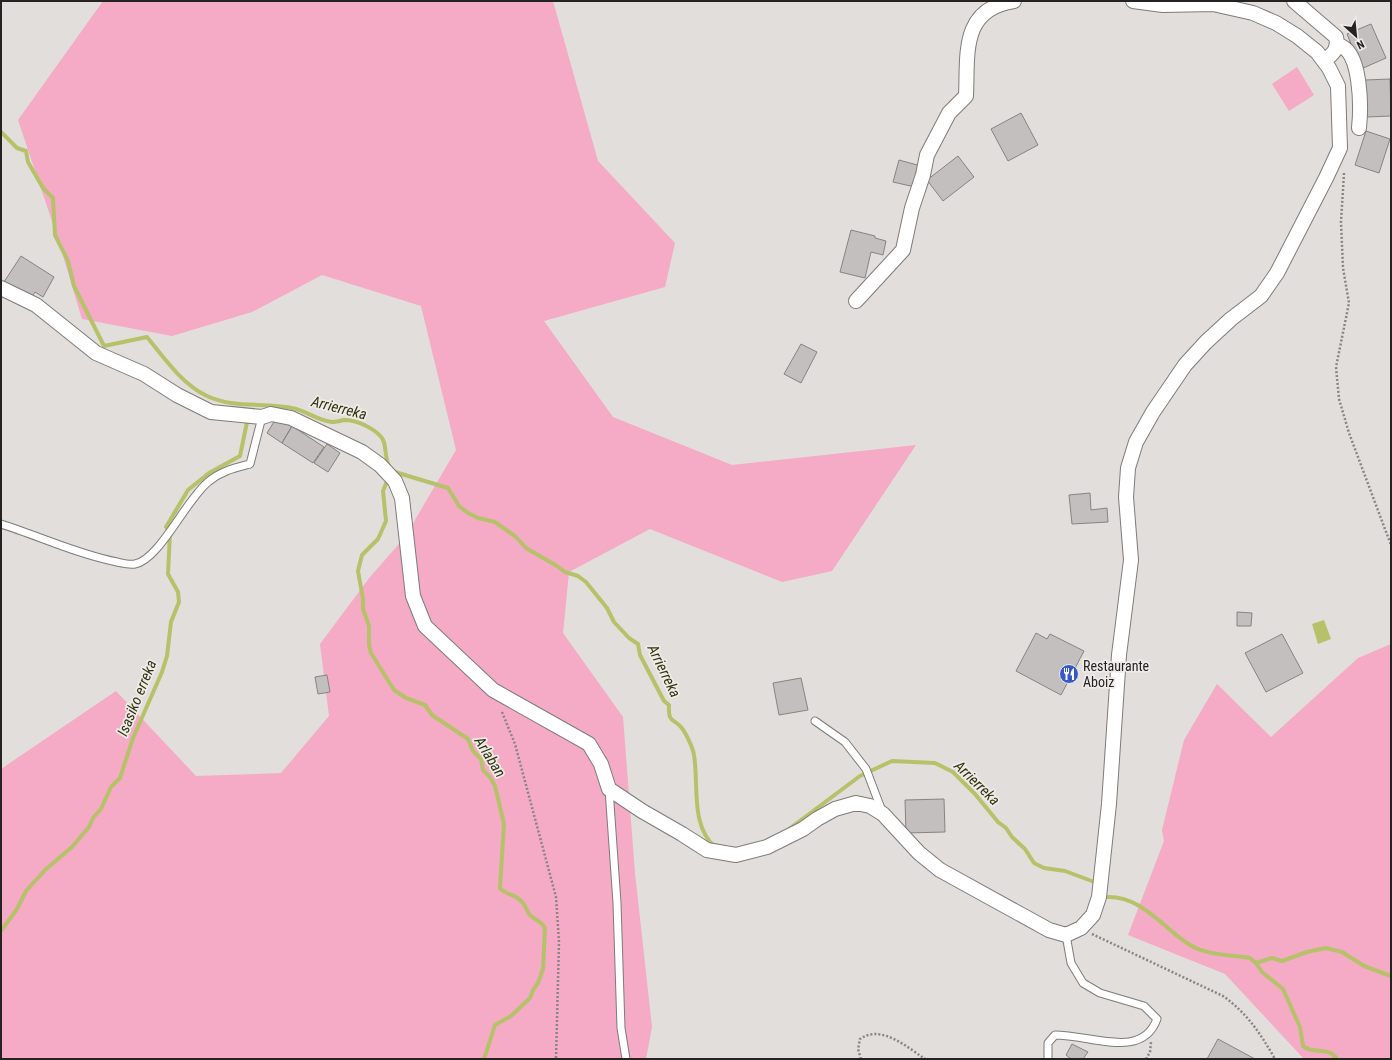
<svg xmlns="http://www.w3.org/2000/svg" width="1392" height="1060" font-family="'Roboto Condensed',sans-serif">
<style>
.green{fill:#f5aac5}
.water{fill:#b6c269}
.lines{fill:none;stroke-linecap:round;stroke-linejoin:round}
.stream{stroke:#b6c269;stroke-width:4}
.building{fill:#c4bfbf;stroke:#888383}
.lane-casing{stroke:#7e7b79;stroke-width:9}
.street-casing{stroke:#7e7b79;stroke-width:16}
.path{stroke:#888583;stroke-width:2.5;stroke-dasharray:2 2;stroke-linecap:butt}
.lane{stroke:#fff;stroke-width:7}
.street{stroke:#fff;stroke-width:14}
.labels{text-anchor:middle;stroke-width:3.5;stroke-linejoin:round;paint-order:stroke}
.poi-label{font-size:14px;fill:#252322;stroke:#efebe9;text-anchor:start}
.water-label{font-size:15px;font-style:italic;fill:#30340e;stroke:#efebe9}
</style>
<rect width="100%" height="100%" fill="#e2dedb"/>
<path class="green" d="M103,1H553L598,161L675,243L665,287L544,321L613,417L732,465L916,445L832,571L782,582L650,529L569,572L563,633L623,717L635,873L652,1027L646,1059H1V769L116,691L196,776L281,773L329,716L320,644L370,577L405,537L456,450L421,306L322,275L252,312L172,336L82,319L58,239L18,120Z
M1297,67L1314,95L1289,111L1272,84Z
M1391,644V1059H1304L1225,974L1128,935L1164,841L1162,830L1184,740L1217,684L1271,737L1358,658Z"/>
<path class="water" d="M1324,620L1331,639L1318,644L1312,624Z"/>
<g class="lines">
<path class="stream" d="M1,132L17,148L26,151L28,162L43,188L53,198L55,235L68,261L74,286L104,346L147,337C164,358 182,384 207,396C235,409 264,402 292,408C305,410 318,421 332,422C336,422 340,421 344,420C357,420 374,428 382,438C387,445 384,456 389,466
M395,472L448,488L459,506L468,513L478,518L495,522L516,537L526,548L557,566L565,572L578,576L586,582L607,608L614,622L629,638L638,644L640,655L664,701L669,705C668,723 673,718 681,727C686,733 693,748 694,755C699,785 690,825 715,847
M388,479L383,491L386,521L378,539L362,555L358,571L363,599V609L369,626V645L371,653L394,690L406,698L425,705L432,715L468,739L473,751L481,759L483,770L490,777L495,786L504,824L500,888C504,893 510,894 516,897C526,904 524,905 529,914C534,920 541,920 545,928L543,969L538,983L533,990L530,998L511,1016L495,1025L484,1059
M789,829L860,776L892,761L935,763L953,772L975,794L998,822L1006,828L1012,837L1025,849L1034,863L1044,868L1065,871L1097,883
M1104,894L1106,897C1141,895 1163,928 1190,945C1205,955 1233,955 1250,958L1256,963L1262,972L1283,989L1300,1027L1303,1046C1313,1055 1329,1046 1337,1059
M1,931L17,909L26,891L45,870L72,847L89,827L93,818L101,809L111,787L120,778L133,738L162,672L167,656L171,622L179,602L178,592L168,574L170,533L166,527L188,490L209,473L240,456L247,422
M1256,963L1272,958L1282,961L1307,952L1326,948L1342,952L1364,966L1391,976"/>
</g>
<path class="building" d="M1371,24L1386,58L1361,69L1347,34Z
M1390,79L1391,116L1367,117L1365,80Z
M1021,113L1038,145L1008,161L991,129Z
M1366,131L1390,139L1379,173L1355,165Z
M958,156L974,177L943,201L927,180Z
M899,160L921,166L915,187L893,182Z
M851,230L875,236V238L886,241L883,255L871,252L865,278L840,272Z
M21,256L54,277L43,297L35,292L31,298L4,282Z
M801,344L817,352L801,383L784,374Z
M277,417L292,426L282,443L267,433Z
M292,426L324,447L313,463L282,443Z
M327,444L340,453L328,472L314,463Z
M1090,493L1091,510L1107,508L1108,522L1072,524L1069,495Z
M1237,612L1252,613L1251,626H1237Z
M1036,633L1047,639L1050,634L1084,651L1061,695L1016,671Z
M1282,634L1303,673L1266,692L1245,653Z
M327,675L330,692L318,694L315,677Z
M801,678L808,710L779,715L773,683Z
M944,799L945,832L906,833L905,800Z
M1218,1039L1255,1059H1207Z
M1072,1044L1088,1052L1083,1059H1071L1066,1055Z"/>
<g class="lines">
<defs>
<path id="lane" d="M1,524C39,536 77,554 117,562C122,563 129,565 135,564C159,560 186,500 208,482C221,471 235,468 250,464L262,417
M815,721L845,742L866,769L882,811
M609,789L617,903L621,1028L626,1059
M1048,1059V1043L1055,1035C1092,1035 1142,1060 1157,1019L1144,1006L1100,993L1083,983L1071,963L1066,935"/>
<path id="street" d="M1294,1L1336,37C1339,49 1333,54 1324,61
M1338,45C1362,50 1361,109 1359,128
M1,288L36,305L96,353L144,374L177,395L211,412L262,417L271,414L291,418L362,452L380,465L395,481L402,498L413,596L425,626L493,690L589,744L601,764L609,789L642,811L682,834L707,850L736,855L767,847L803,829L817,819L835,809L856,803L870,806L883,814L919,853L940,870L1049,930L1066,935L1081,928L1093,915L1099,897L1109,804L1119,655L1131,560L1126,497L1128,468L1136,442L1153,412L1185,365L1206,342L1231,319L1261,296L1277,273L1326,178L1340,148L1338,86L1329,68L1317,52L1297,36L1276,23L1253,13L1213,4L1163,5L1133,1
M856,301L903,250L912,208L923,175L927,155L949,113L966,96C968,55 960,9 1014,1"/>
</defs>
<use href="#lane" class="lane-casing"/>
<use href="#street" class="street-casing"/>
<path class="path" d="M1344,173L1341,222L1343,268L1349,303L1336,367L1339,399L1349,433L1391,545
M502,712L515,744L556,897L559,942L556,1059
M1092,934L1223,996C1248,1014 1260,1033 1275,1059
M861,1059L858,1049L860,1039C881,1024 907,1047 925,1059
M1146,1059L1150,1052L1151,1042"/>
<use href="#lane" class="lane"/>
<use href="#street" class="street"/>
</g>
<defs>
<symbol id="restaurant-disc" viewBox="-11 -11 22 22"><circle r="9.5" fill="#3559c9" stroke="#efebe9"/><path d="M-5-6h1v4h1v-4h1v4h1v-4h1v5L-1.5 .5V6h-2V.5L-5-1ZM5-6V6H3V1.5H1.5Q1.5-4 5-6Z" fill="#fff"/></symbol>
</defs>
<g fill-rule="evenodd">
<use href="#restaurant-disc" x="1058" y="663" width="22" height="22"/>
</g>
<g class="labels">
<g class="poi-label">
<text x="1083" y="671">Restaurante<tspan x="1083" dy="16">Aboiz</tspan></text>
</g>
<g class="water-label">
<text transform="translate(339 408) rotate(14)" y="5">Arrierreka</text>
<text transform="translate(664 671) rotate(64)" y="5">Arrierreka</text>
<text transform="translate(137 698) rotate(-68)" y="5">Isasiko erreka</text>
<text transform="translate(490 757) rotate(58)" y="5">Arlaban</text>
<text transform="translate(977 783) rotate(44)" y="5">Arrierreka</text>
</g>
</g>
<rect width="1392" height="1060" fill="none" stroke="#252322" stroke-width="4"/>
<g transform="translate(1356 36) rotate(153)" stroke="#efebe9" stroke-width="3" paint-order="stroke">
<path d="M0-3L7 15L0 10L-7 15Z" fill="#252322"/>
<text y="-6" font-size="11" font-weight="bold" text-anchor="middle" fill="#252322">N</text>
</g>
</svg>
